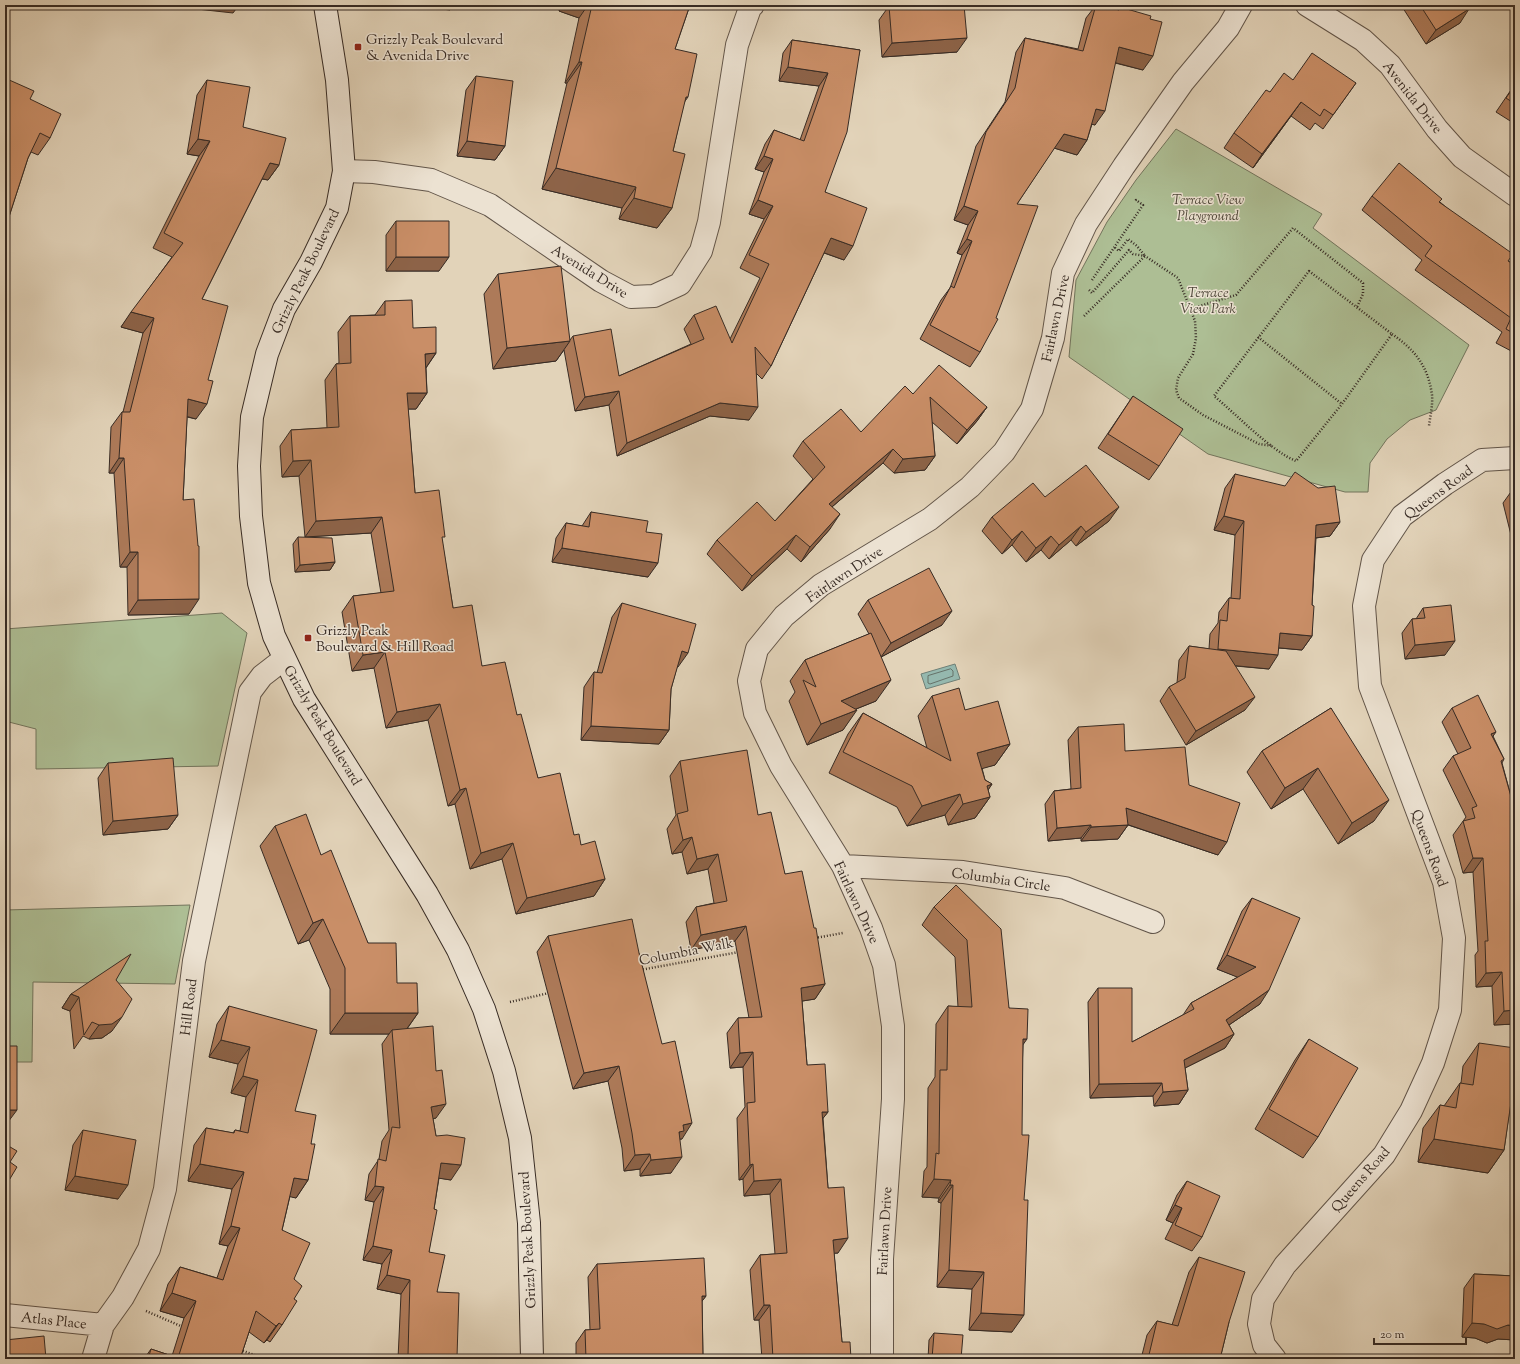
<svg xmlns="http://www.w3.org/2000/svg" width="1520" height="1364" font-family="'Sorts Mill Goudy',serif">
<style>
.green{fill:#adbe94;stroke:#72745c}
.water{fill:#95b8ae;stroke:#6f8077}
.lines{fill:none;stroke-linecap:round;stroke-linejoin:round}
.shore{stroke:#667269;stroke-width:1}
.street-casing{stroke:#625549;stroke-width:24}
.secondary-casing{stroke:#372b24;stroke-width:24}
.path{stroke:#372b24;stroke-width:2.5;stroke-dasharray:1 2;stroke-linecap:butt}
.street{stroke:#ece2d2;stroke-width:22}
.secondary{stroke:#ece2d2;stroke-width:22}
.wall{fill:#ad7a59;stroke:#372b24}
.shaded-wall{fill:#8d6348;stroke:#372b24}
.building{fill:#c98e67;stroke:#372b24}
.poi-dot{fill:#8f2418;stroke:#ece2d2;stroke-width:1.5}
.labels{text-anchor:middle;stroke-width:3;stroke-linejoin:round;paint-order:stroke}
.poi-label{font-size:14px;fill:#372b24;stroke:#ece2d2;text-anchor:start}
.street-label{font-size:14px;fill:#372b24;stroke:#ece2d2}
.park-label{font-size:14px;font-style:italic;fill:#4f483a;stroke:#ece2d2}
</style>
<rect width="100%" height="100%" fill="#e2d3b9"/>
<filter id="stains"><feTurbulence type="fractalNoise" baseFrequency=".005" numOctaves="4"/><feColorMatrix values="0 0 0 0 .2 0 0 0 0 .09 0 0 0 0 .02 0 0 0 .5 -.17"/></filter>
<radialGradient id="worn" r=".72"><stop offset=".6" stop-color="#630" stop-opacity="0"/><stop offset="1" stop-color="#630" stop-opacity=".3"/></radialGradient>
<path class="green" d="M1176,129L1322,214L1313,228L1469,345L1436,410L1410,420L1387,439L1370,463L1368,492H1345L1208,454L1069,357L1076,280L1107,222L1136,180Z
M222,613L247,633L218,766L36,769V729L5,721V629Z
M190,905L175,984L33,982L32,1062H5V910Z"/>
<path class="water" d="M955,664L960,679L926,689L921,674Z"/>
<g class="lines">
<path class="shore" d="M951,669L953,671V676L930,684L928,683V676Z"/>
<defs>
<path id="street" d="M1307,5L1363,40L1390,65L1437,129L1462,157L1515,195
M344,171L374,172L431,180L490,205L601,281L631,297L654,296L680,284L701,251L709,222L737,45L750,8L753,5
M843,866L963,872L1065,888L1153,922
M5,1315L103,1325
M93,1359L103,1325L123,1297L149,1249L165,1189L194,961L250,692L262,676L284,659
M882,1359V1259L893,1099V1026L884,965L871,928L843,866L781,766L755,713L749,681L757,649L784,616L821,585L930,519L970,487L1004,452L1032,409L1053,338L1063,273L1086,224L1124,166L1183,82L1228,28L1241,5
M1275,1359L1264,1345L1259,1324L1263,1299L1285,1265L1384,1155L1411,1111L1433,1063L1450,1010L1454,938L1444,882L1370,686L1364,606L1373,560L1402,516L1445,484L1482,460L1515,458"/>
<path id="secondary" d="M325,5L337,80L344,171L337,208L311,262L284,309L267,354L252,417L249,466L251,516L259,583L274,636L304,699L427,894L458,950L484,1009L504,1071L520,1138L529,1223L532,1359"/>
</defs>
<use href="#street" class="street-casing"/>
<use href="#secondary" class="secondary-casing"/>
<path class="path" d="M1309,271L1392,334L1342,404L1296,461C1271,451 1236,414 1214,396Z
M1092,280L1143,205L1136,200L1135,202
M1089,290L1092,293L1129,250L1133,254L1145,256L1178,278L1195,321L1196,338L1193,354L1178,378L1176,390L1179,398L1203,415L1259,444L1273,446
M1190,309L1236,295L1293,228L1363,283V294L1357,307
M1084,316L1145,256L1137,246L1128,239L1119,251L1114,247
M1392,334C1415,350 1428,366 1432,395C1433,405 1430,417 1429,426
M1258,337L1342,404
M815,938L843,933
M640,970L739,952
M510,1002L549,993
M146,1311L183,1327
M240,1350L266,1359"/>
<use href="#street" class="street"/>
<use href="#secondary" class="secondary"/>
</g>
<path class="wall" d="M561,5H692L689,8L675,49L684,102L673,151L672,208L657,228L619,219L622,208L542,189L567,83H565L579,18L559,11Z
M1096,5H1100L1118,10L1120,7L1150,19L1143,70L1115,63L1095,125L1092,124L1087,140L1077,155L1054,148L1017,204L980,352L970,367L920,339L941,300L950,288L962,255L957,253L968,225L954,220L976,146L1005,102L1016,52L1025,38L1078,49L1086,18Z
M1401,5H1467L1460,23L1426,44Z
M889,6L957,52L882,57L879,20Z
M792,40L860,50L825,192L844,260L824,253L771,366L762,379L756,373L749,420L710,416L617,456L609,405L575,411L564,350L556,361L493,369L484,294L498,274L570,340L573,336L619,376L691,344L684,329L694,315L730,339L760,278L740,268L764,219L749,214L764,172L755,169L765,144L774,130L800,140L819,86L779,81L783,53Z
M476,76L505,146L495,160L457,156L466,90Z
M7,79L30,99L50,138L38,155L31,152L28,158L5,229V82Z
M207,80L243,127L279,165L268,180L262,179L202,299L196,419L187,417L183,500L189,614L128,615L127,567H120L114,473H109L111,427L122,412H123L143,333L121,327L172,257L153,248L199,156L187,154L197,95Z
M1293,80L1356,83L1323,129L1315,123L1310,130L1291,116L1253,168L1224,148L1234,133L1270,92Z
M1515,84V124L1496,112Z
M1372,196L1440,202L1508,261L1515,265V353L1496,343L1502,332L1415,270L1422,260L1362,210Z
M396,221L439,271H386V235Z
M385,301L413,328L436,353L426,368L427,393L416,409H408L415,493L442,541L453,608L482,666L517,715L538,778L574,835L605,879L594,896L516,914L502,859L470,869L455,804L448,806L428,720L386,728L374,668L352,671L342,612L353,596L381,593L371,533L305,537L299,476L282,477L280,446L291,430L327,428L325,380L336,364L339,363L338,332L350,316L375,315Z
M913,394L987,407L977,421L957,444L932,422L935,456L925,470L894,473L883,463L832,507L830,529L801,562L787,549L742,591L707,554L717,540L775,521L813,479L793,456L803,441L861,432Z
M1133,396L1159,466L1149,480L1098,448Z
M1235,474L1340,522L1330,536L1316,538L1312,605V636L1302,650L1279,648L1269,669L1235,666L1245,710L1186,745L1160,701L1169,687L1177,683L1179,660L1189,646L1209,649L1210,634L1218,623L1219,612L1229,598H1231L1235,535L1214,530L1225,488Z
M1513,489H1515V551L1503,503Z
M1045,497L1109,521L1076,546L1071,540L1049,559L1041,550L1026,562L1012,545L1002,554L982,531L992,517Z
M591,512L646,532L648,577L552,562L556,538L566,523L582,526Z
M298,537L335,562L330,570L295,572L293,544Z
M868,600L942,625L881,657L879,654L876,701L856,709L843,730L807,745L789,701L795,692L790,681L805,660L869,634L858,614Z
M622,603L678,667H677L671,689L669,730L659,744L581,740L584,687L594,672L597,673L612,617Z
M1423,608L1445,655L1405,659L1402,633L1412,619H1416Z
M932,696L965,710L1010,744L995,765L982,768L985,780L992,784L988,790L990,797L975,818L948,825L945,815L907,826L897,807L829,773L848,734L863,713L927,748L918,716Z
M1331,708L1374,821L1338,844L1303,789L1271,809L1247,772L1262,751Z
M1452,708L1493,736L1504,759L1502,763L1515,811V1024L1494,1025L1492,986L1476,987L1475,955L1478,951L1473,872L1463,873L1453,835L1466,817L1443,770L1453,756L1458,754L1442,722Z
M1078,727L1189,785L1218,855L1128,825L1118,839L1081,841V838L1048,841L1045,804L1054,791L1071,789L1068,740Z
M680,761L758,815L785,874L825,984L815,999L802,1001L807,1065L828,1112L823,1118L828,1188L838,1253H834L842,1342L851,1359H762L759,1320H754L750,1270L760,1255L775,1254L770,1194L744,1196L743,1179L739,1180L737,1118L745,1107L743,1067L730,1068L727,1033L738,1018H749L735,941L691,950L686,922L696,907L714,903L708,869L687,874L682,852L672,854L667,829L676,815L670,776Z
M108,763L178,815L168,829L103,835L98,778Z
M275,826L321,855L368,943L418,1013L407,1029L436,1118L433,1119L436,1136L451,1180L439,1178L434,1209L429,1252L437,1292L455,1359H398L401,1294L377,1289L382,1264L363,1260L374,1202L365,1200L369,1174L379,1159L382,1141L389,1130L382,1044L389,1034H330V989L309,940L298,944L260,846Z
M956,885L1009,1008L1023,1045L1012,1332L969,1330L972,1289L937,1287L941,1203L938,1202L939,1198L922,1197L924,1171L927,1167L928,1088L935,1077L936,1024L948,1006L958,1007L955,957L922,925L934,907Z
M1252,898L1260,1004L1229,1025L1234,1034L1225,1048L1185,1068L1188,1090L1179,1104L1154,1106L1153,1096L1090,1098L1088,1002L1098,988L1132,1042L1183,1015L1191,1003L1238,977L1217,969L1242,911Z
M548,936L639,953L682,1139H680L671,1173L640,1176V1169L624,1171L622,1148L608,1081L573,1089L537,952Z
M116,980L112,1031L102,1038L89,1039L83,1036L74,1049L70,1011L62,1008L71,994Z
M229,1006L295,1111L311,1144L308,1180L296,1198L290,1196L282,1230L294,1279V1299L282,1325L270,1342L267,1340L264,1343L249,1332L240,1359H144L151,1349L172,1356L184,1318L160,1311L168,1284L180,1267L217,1278L228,1246L219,1244L232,1189L188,1181L194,1145L206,1128L233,1133L235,1130L240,1131L246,1097L231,1093L238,1064L209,1057L217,1024Z
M1309,1039L1318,1137L1303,1158L1255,1129L1295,1060Z
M1479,1043L1511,1100L1504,1150L1488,1173L1418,1162L1423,1128L1440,1105L1444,1106L1460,1083H1461L1463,1066Z
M83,1130L118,1199L65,1190L73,1145Z
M1187,1181L1202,1237L1192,1251L1165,1239L1173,1223L1166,1220L1177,1195Z
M1199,1257L1229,1322L1220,1359H1141L1147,1335L1157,1321L1172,1325L1189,1272Z
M597,1264L706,1296L702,1301L703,1359H576V1343L585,1330H590L588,1277Z
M1474,1274L1515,1276V1340L1498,1339L1487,1343L1475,1338L1462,1337L1464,1288Z
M934,1333L961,1359H928L929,1340Z"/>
<path class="shaded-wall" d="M200,5H239L233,13L197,9Z
M411,5H454L450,10Z
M563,5H588L579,18L559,11Z
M1469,9L1460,23L1426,44L1436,30Z
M967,38L957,52L882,57L892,43Z
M1119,47L1153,56L1143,70L1109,61Z
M579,62H582L567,83H565Z
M788,67L828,73L819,86L779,81Z
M686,97H688L673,118Z
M1301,102L1291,116L1253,168L1262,154Z
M1096,109L1105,111L1095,125L1086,123Z
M1064,134L1087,140L1077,155L1054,148Z
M198,139L210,141L199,156L187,154Z
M467,141L505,146L495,160L457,156Z
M764,156L773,159L764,172L755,169Z
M270,163L279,165L268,180L259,178Z
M556,168L636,187L622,208L542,189Z
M634,198L672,208L657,228L619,219Z
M758,200L773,206L764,219L749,214Z
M964,206L978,211L968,225L954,220Z
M831,238L853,246L844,260L822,252Z
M967,239L972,241L962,255L957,253Z
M396,257H449L439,271H386Z
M131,312L154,318L143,333L121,327Z
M570,341L556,361L493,369L507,348Z
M436,353L425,369V354Z
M619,391L609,405L575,411L585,397Z
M407,393H427L416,409H396Z
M188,399L207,404L196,419L178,414Z
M720,403L758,407L749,420L710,416L617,456L627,443Z
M987,407L977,421L957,444L967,430Z
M893,449L883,463L819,518L829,504Z
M935,456L925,470L894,473L903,459Z
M119,458H124L114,473H109Z
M311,460L299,476L282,477L293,461Z
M1119,507L1109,521L1076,546L1086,532Z
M840,514L830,529L801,562L810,547Z
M1224,516L1244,521L1235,535L1214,530Z
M382,517L371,533L305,537L316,521Z
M1340,522L1330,536L1307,539L1316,525Z
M1081,526L1071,540L1049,559L1059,545Z
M1022,531L1012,545L1002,554L1012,540Z
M796,535L787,549L742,591L752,576Z
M1051,536L1041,550L1026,562L1036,548Z
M562,548L658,563L648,577L552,562Z
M130,552H138L127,567H120Z
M335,562L330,570L295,572L300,565Z
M199,599L189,614L128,615L138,600Z
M952,611L942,625L881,657L891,643Z
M1280,633L1312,636L1302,650L1270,647Z
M1455,641L1445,655L1405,659L1415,645Z
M1218,649L1278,655L1269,669L1208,663Z
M682,651L688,653L678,667L672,665Z
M385,652L374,668L352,671L363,655Z
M891,680L876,701L826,721L841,701Z
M1255,697L1245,710L1186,745L1196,731Z
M440,704L428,720L386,728L397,712Z
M857,710L843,730L807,745L821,724Z
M591,726L669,730L659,744L581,740Z
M1496,732L1486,746L1491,734Z
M1010,744L995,765L963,774L977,753Z
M1318,768L1303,789L1271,809L1285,788Z
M992,784L982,799L990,797L975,818L948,825L963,804L987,786Z
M466,788L455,804L448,806L460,790Z
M960,794L945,815L907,826L922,806Z
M1389,800L1374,821L1338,844L1352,823Z
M1126,808L1227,842L1218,855L1117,821Z
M178,815L168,829L103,835L113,821Z
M1091,825L1081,838L1048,841L1057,828Z
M1128,825L1118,839L1081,841L1091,827Z
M692,837L682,852L672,854L683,840Z
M513,843L502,859L470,869L481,853Z
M718,854L708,869L687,874L697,859Z
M1473,858H1483L1473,872L1463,873Z
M605,879L594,896L516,914L527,898Z
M323,919L309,940L298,944L313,923Z
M746,926L735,941L691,950L701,935Z
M1227,955L1256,967L1247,981L1217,969Z
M1502,972L1492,986L1476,987L1486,973Z
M825,984L815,999L790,1003L801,988Z
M1269,990L1260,1004L1217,1033L1226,1020Z
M71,994L79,997L70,1011L62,1008Z
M1515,1010V1024L1494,1025L1504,1011Z
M345,1013H418L403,1034L392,1030L389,1034H330Z
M122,1017L112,1031L102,1038L89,1039L99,1025Z
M1234,1034L1225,1048L1175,1073L1184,1060Z
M1023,1039H1027L1015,1056Z
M221,1040L250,1047L238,1064L209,1057Z
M753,1052L743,1067L730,1068L740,1053Z
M619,1066L608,1081L573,1089L584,1073Z
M243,1076L258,1080L246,1097L231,1093Z
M1514,1082H1515V1095L1507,1107Z
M1162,1083L1153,1096L1090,1098L1099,1084Z
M1188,1090L1179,1104L1154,1106L1163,1092Z
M446,1104L436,1118L421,1121L431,1107Z
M5,1110H17L5,1126Z
M822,1112H828L817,1126Z
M692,1123L682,1139H678L673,1147L683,1125Z
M1434,1139L1504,1150L1488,1173L1418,1162Z
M650,1154L640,1169L624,1171L635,1155Z
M682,1157L671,1173L640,1176L651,1160Z
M441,1163L461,1165L451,1180L431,1177Z
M200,1164L244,1172L232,1189L188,1181Z
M753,1164L743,1179L739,1180L750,1165Z
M75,1176L128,1185L118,1199L65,1190Z
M294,1178L308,1180L296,1198L282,1195Z
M781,1179L770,1194L744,1196L754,1181Z
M934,1179L951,1180L939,1198L922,1197Z
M950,1185H953L941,1203L938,1202Z
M375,1186L384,1187L374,1202L365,1200Z
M1175,1205L1182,1208L1173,1223L1166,1220Z
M231,1226L240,1228L228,1246L219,1244Z
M848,1238L838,1253L823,1254L833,1240Z
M373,1246L392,1250L382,1264L363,1260Z
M949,1270L984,1272L972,1289L937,1287Z
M387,1275L410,1280L401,1294L377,1289Z
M172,1293L196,1301L184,1318L160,1311Z
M702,1296H706L696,1309Z
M764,1305H770L759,1320H754Z
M981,1313L1024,1315L1012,1332L969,1330Z
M279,1323L267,1340L264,1343L276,1326Z
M1472,1323L1515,1326V1340L1498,1339L1487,1343L1475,1338L1462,1337Z
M408,1355L457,1357L455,1359H405Z"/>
<path class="building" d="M592,5H690L675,49L697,54L688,97H686L673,151L685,154L672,208L634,198L636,187L556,168L582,62H579Z
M903,5H964L967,38L892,43L889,6Z
M1096,5H1100L1119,10L1120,7L1151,16L1150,19L1162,22L1153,56L1119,47L1105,111L1096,109L1087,140L1064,134L1017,204L1038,206L996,318L998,319L980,352L930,325L951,286L954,288L972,241L967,239L978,211L964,206L986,132L1015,88L1025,38L1083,51Z
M1420,5H1467L1469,9L1436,30Z
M792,40L860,50L847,132L825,192L867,208L853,246L831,238L771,366L755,347L758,407L720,403L627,443L619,391L585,397L573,336L611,329L619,376L704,339L694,315L716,306L732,343L769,264L749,255L773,206L758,200L773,159L764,156L774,130L804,141L828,73L788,67Z
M1312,53L1356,83L1333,115L1324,109L1320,116L1301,102L1262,154L1234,133L1266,90L1270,92L1284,73L1293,80Z
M476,76L513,81L505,146L467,141Z
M7,79L34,91L30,99L61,114L50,138L40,133L28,158L5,229V84Z
M207,80L250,87L243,127L286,138L279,165L270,163L202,299L228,306L208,380L213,381L207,404L188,399L183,500L194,499L198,546H199V599L138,600V552H130L124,458H119L122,412H130L154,318L131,312L183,243L164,233L210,141L198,139Z
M1515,85V104L1506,98Z
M1399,163L1442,199L1439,202L1513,254L1508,261L1515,265V334L1506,329L1511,318L1425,256L1432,246L1372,196Z
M396,221H449V257H396Z
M561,266L570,341L507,348L498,274Z
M412,300L413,328L436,327V353L425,354L427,393H407L415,493L439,490L445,537H442L453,608L472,605L482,666L505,662L517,715L521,714L538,778L560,773L574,835L579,834L581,845L595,841L605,879L527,898L513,843L481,853L466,788L460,790L440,704L397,712L385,652L363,655L353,596L394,591L382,517L316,521L311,460L293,461L291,430L339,427L336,364L351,363L350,316L385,315V301Z
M939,365L987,407L967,430L930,397L935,456L903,459L893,449L829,504L840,514L810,547L796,535L752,576L717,540L757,502L775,521L825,467L803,441L841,409L861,432L905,386L913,394Z
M1133,396L1183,429L1159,466L1108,434Z
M1086,465L1119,507L1086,532L1081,526L1059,545L1051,536L1036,548L1022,531L1012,540L992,517L1033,483L1045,497Z
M1295,472L1318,488L1335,486L1340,522L1316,525L1312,605L1314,606L1312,636L1280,633L1278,655L1218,649L1220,620L1227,621L1229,598L1240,599L1244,521L1224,516L1235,474L1285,486Z
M1513,489H1515V496Z
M591,512L648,521L646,532L662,534L658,563L562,548L566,523L589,527Z
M298,537L332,538L335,562L300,565Z
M929,568L952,611L891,643L868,600Z
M622,603L696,624L688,653L682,651L671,689L669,730L591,726L594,672L602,673Z
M1451,605L1455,641L1415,645L1412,619L1425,618L1423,608Z
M871,633L891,680L841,701L857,710L821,724L803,680L816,687L805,660Z
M1189,646L1226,651L1255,697L1196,731L1169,687L1185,678Z
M959,688L965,710L998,701L1010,744L977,753L985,780L992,784L987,786L990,797L963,804L960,794L922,806L912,786L843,752L863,713L951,761L932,696Z
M1478,695L1496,732L1491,734L1504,759L1501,761L1515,811V1010L1504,1011L1502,972L1486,973L1485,941H1488L1483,858H1473L1463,821L1475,818L1472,808L1477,806L1453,756L1471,748L1452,708Z
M1331,708L1389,800L1352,823L1318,768L1285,788L1262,751Z
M1124,724L1125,751L1185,747L1189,785L1240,803L1227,842L1126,808L1128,825L1091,827V825L1057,828L1054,791L1081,788L1078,727Z
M747,750L758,815L771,812L785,874L802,871L814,928H816L825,984L801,988L807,1065L825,1064L828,1112H822L828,1188L844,1187L848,1238L833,1240L842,1342H850L851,1359H796V1358L773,1359L770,1305H764L760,1255L787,1253L781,1179L754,1181L753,1164L750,1165L747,1103L755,1102L753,1052L740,1053L738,1018L762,1017L746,926L701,935L696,907L727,901L718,854L697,859L692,837L683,840L677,814L688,811L680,761Z
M173,758L178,815L113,821L108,763Z
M306,814L321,855L331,850L368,943H396L397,983H417L418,1013H345V968L323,919L313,923L275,826Z
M956,885L1001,929L1009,1008L1028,1009L1027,1039H1023L1022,1135H1029L1024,1200H1028L1024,1315L981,1313L984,1272L949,1270L953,1185H950L951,1180L934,1179L936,1153L939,1154L940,1070H947L948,1006L972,1007L967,940L934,907Z
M1252,898L1300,918L1269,990L1226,1020L1234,1034L1184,1060L1188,1090L1163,1092L1162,1083L1099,1084L1098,988H1132V1042L1194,1009L1191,1003L1256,967L1227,955Z
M632,919L639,953L662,1044L675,1041L692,1123L683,1125L684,1131L679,1132L682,1157L651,1160L650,1154L635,1155L632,1133L619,1066L584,1073L548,936Z
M131,954L116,980L132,999L122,1017L112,1024L99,1025L92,1022L84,1035L79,997L71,994Z
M229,1006L317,1030L295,1111L316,1115L311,1144H315L308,1180L294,1178L282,1230L310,1243L294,1279L302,1286L294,1299L297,1301L282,1325L279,1323L276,1326L256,1311L240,1359H148L151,1349L178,1358L196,1301L172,1293L180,1267L223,1280L240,1228L231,1226L244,1172L200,1164L206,1128L234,1133L235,1130L248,1133L258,1080L243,1076L250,1047L221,1040Z
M433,1026L436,1071L442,1070L446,1104L431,1107L436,1136L447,1135L465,1138L461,1165L441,1163L434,1209L437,1210L429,1252L445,1255L437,1292L459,1293L457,1357L408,1355L410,1280L387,1275L392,1250L373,1246L384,1187L375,1186L378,1159L386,1161L392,1127L400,1128L392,1030Z
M1309,1039L1358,1068L1318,1137L1269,1109Z
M1479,1043L1515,1048V1082H1514L1504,1150L1434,1139L1440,1105L1456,1108L1460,1083L1473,1085Z
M5,1046H17V1110H5Z
M83,1130L136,1140L128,1185L75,1176Z
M5,1144L17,1151L10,1162L17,1167L5,1187Z
M1187,1181L1220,1196L1202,1237L1175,1225L1182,1208L1175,1205Z
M1199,1257L1245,1272L1229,1322L1220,1359H1148L1157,1321L1178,1326Z
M704,1258L706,1296H702L703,1359H586L585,1330L600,1329L597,1264Z
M1474,1274L1515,1276V1326L1508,1325L1497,1329L1484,1324L1472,1323Z
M934,1333L963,1335L961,1359H932Z
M44,1336L46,1359H5V1340Z"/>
<g class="poi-dot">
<rect x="354" y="43" width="8" height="8" rx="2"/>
<rect x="304" y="634" width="8" height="8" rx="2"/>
</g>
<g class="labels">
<g class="poi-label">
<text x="366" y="44">Grizzly Peak Boulevard<tspan x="366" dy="16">&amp; Avenida Drive</tspan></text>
<text x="316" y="635">Grizzly Peak<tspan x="316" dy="16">Boulevard &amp; Hill Road</tspan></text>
</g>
<g class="street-label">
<text transform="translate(1413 97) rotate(52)" y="5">Avenida Drive</text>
<text transform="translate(305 271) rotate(-64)" y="5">Grizzly Peak Boulevard</text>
<text transform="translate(590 271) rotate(32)" y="5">Avenida Drive</text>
<text transform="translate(1055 318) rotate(-78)" y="5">Fairlawn Drive</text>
<text transform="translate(1438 492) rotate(-36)" y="5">Queens Road</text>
<text transform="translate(844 574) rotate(-34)" y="5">Fairlawn Drive</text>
<text transform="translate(323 725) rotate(59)" y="5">Grizzly Peak Boulevard</text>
<text transform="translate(1430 848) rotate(70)" y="5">Queens Road</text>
<text transform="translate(1001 879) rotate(8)" y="5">Columbia Circle</text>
<text transform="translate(857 902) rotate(65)" y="5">Fairlawn Drive</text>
<text transform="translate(686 951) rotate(-11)" y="5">Columbia Walk</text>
<text transform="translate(188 1007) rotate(-83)" y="5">Hill Road</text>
<text transform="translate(1360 1179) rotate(-49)" y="5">Queens Road</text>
<text transform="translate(884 1231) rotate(-87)" y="5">Fairlawn Drive</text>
<text transform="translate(527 1240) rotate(-93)" y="5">Grizzly Peak Boulevard</text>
<text transform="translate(54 1320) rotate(6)" y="5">Atlas Place</text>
</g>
<g class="park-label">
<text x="1208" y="204">Terrace View<tspan x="1208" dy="16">Playground</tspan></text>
<text x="1208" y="297">Terrace<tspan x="1208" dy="16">View Park</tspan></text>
</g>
</g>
<rect width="1520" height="1364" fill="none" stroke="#e2d3b9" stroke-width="20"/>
<rect x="6" y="6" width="1508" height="1352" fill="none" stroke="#372b24" stroke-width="2"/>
<rect x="10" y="10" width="1500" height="1344" fill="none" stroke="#372b24"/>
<path d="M1374 1338v6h92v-6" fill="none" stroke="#372b24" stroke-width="2"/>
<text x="1380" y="1338" font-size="12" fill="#372b24" stroke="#ece2d2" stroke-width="3" paint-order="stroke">20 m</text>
<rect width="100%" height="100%" filter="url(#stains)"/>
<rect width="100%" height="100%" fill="url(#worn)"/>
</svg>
